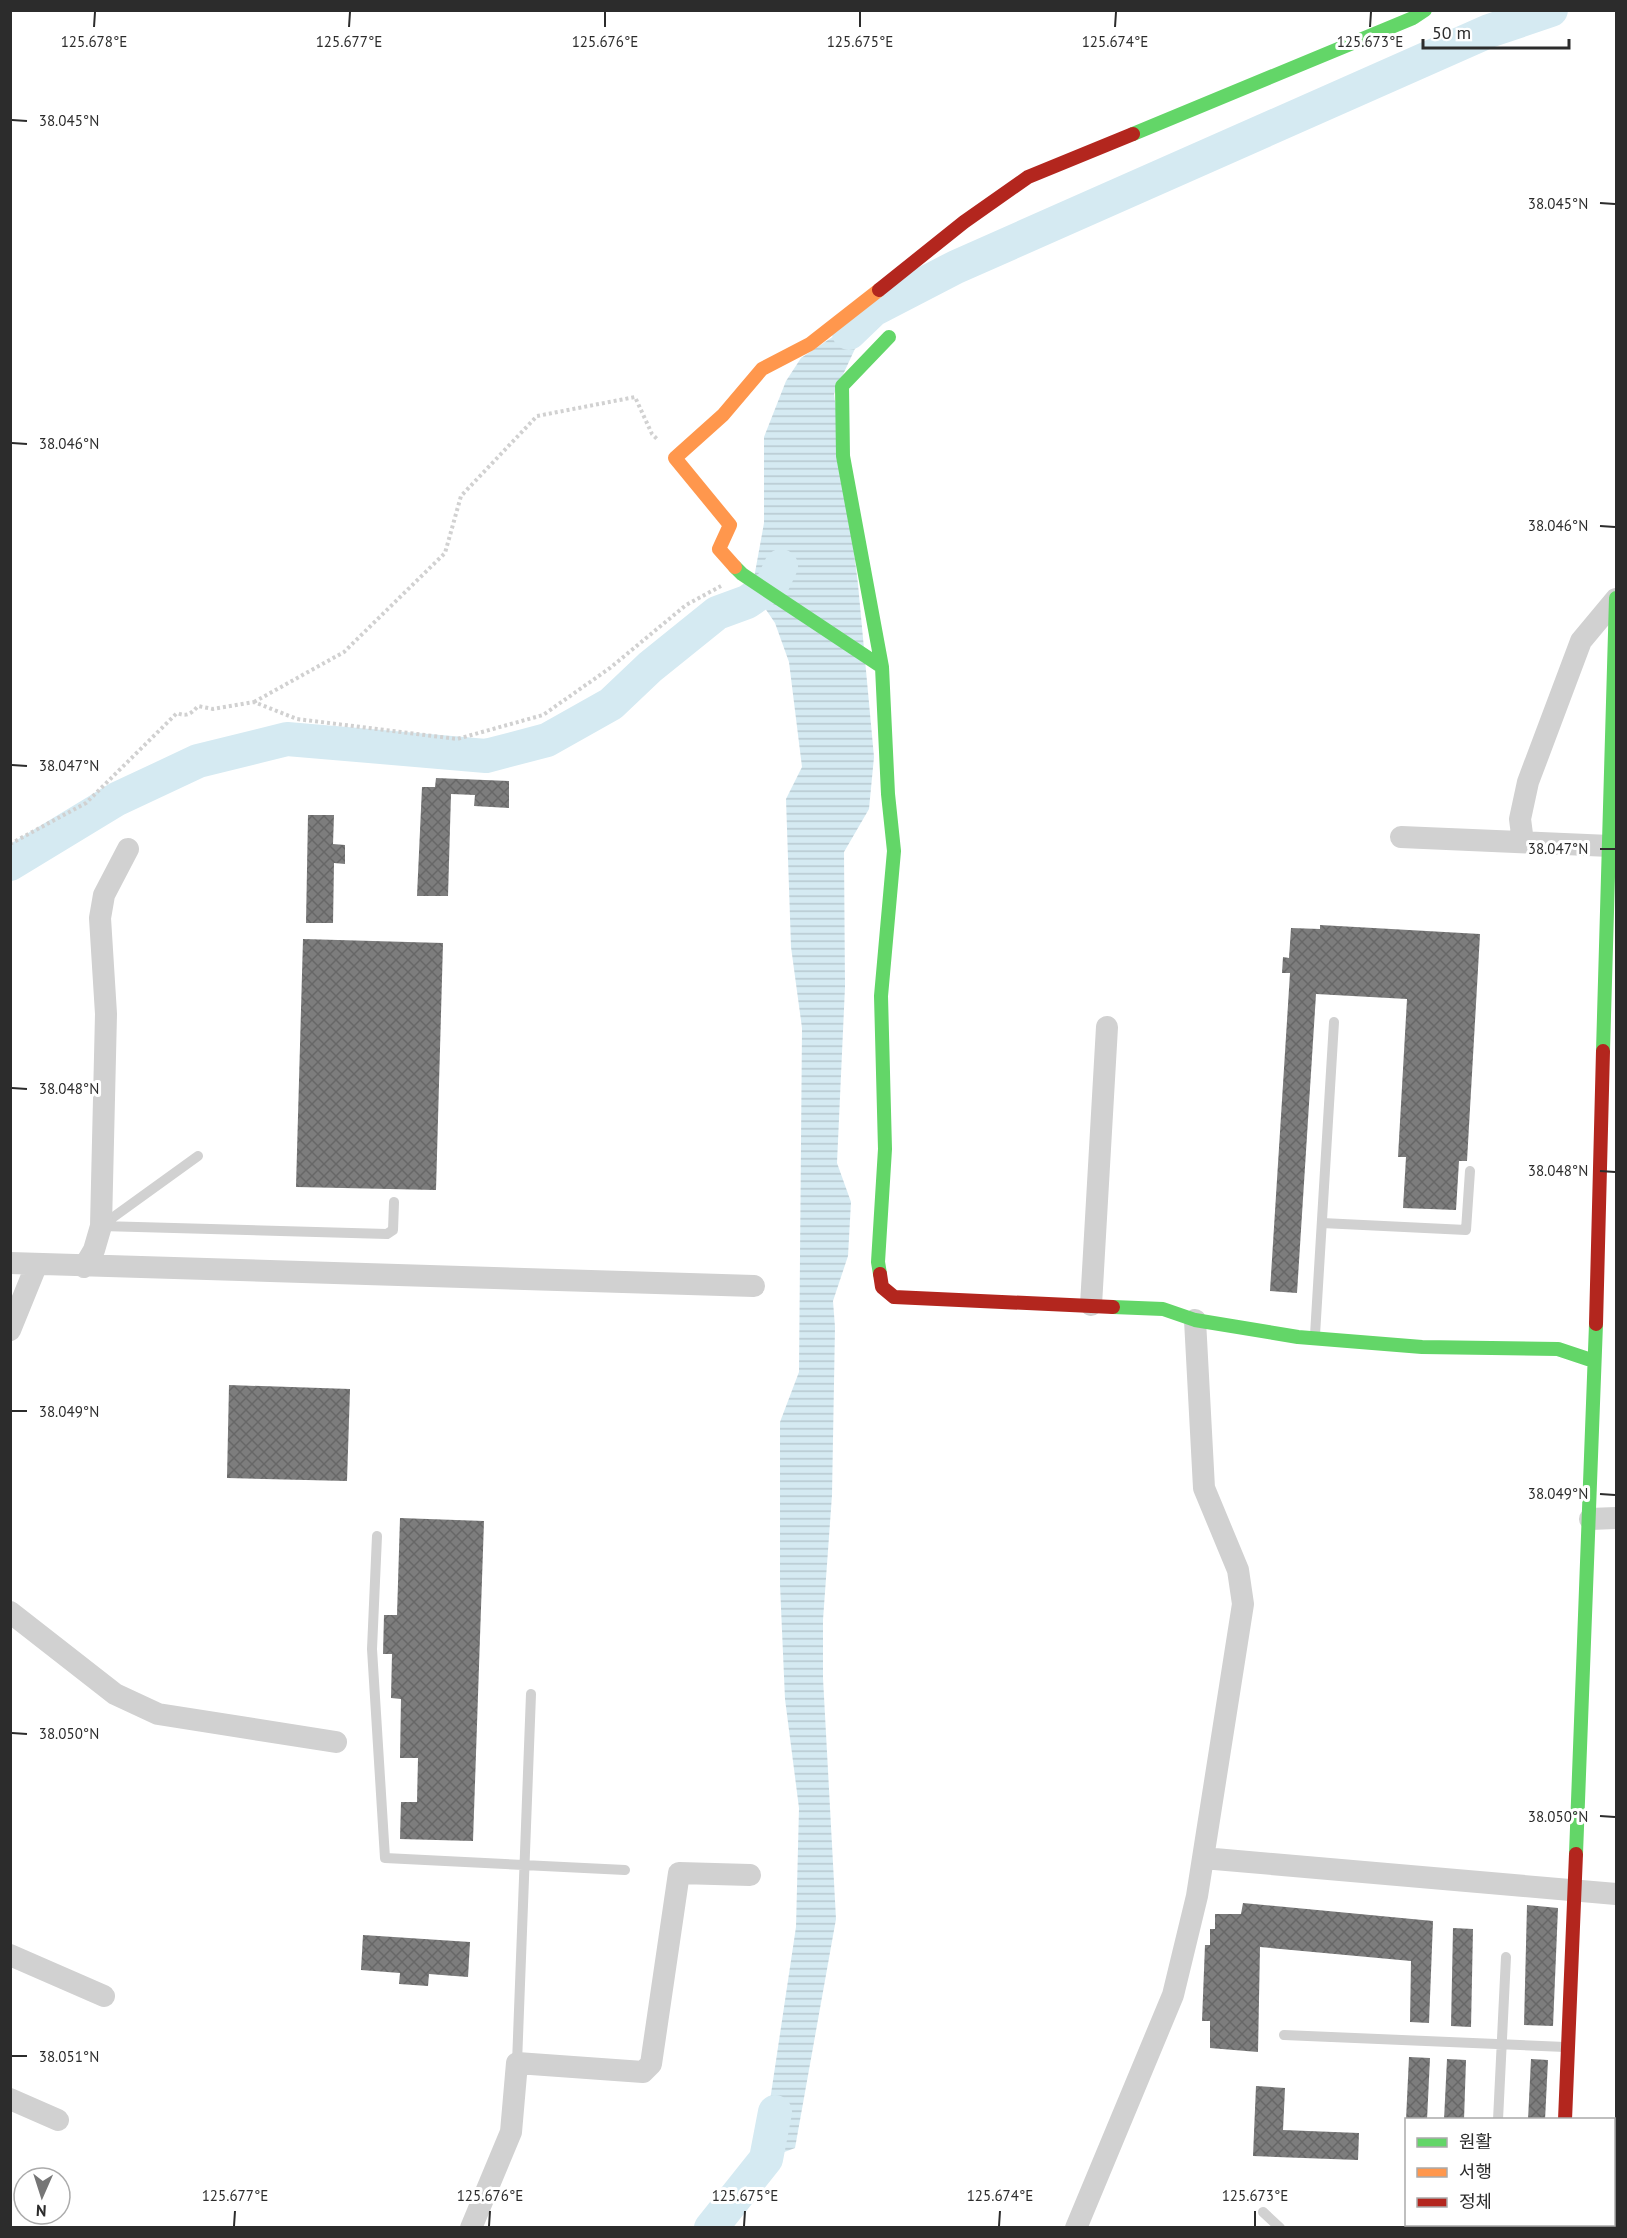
<svg xmlns="http://www.w3.org/2000/svg" width="1627" height="2238" font-family="'PT Sans','Noto Sans KR',sans-serif">
<style>
.water{fill:url(#water-rules)}
.lines{fill:none;stroke-linecap:round;stroke-linejoin:round}
.river{stroke:#d5eaf2;stroke-width:34}
.building{fill:url(#building-cross-hatch)}
.path{stroke:#d1d1d1;stroke-width:4;stroke-dasharray:3 3;stroke-linecap:butt}
.lane{stroke:#d1d1d1;stroke-width:10}
.street{stroke:#d1d1d1;stroke-width:22}
.fast{stroke:#63d668;stroke-width:14}
.slow{stroke:#ff974d;stroke-width:14}
.jam{stroke:#b3261e;stroke-width:14}
.ticks{fill:none;stroke:#2c2c2c;stroke-width:2}
.ticks-label{font-size:15px;text-anchor:middle;fill:#2c2c2c;stroke:#fff;stroke-width:6;stroke-linejoin:round;paint-order:stroke}
</style>
<defs>
<pattern id="water-rules" width="6" height="5" patternUnits="userSpaceOnUse" patternTransform="scale(1.5)"><rect width="6" height="5" fill="#d5eaf2"/><path d="M0 2.5h6" fill="none" stroke="#b7c9d0"/></pattern>
<pattern id="building-cross-hatch" width="8" height="8" patternUnits="userSpaceOnUse" patternTransform="scale(1.5)"><rect width="8" height="8" fill="#7d7d7d"/><path d="M0 0l8 8M0 8l8-8" fill="none" stroke="#676767"/></pattern>
</defs>
<rect width="100%" height="100%" fill="#fff"/>
<path class="water" d="M873,310L834,394L858,584L874,757L869,809L844,852L845,987L837,1163L851,1202L848,1256L833,1301L835,1327L832,1495L823,1620V1678L836,1919L795,2148L766,2159L765,2134L796,1927L799,1808L785,1699L780,1585V1422L799,1372L802,1028L791,947L786,799L802,767L789,662L775,623L752,589L764,523V437L786,381L801,358Z"/>
<g class="lines">
<path class="river" d="M849,333L873,310L956,267L1489,31L1551,10
M10,864L117,799L198,761L287,739L486,756L547,740L611,704L650,667L717,613L747,602L772,585L781,566
M711,2228L766,2159L775,2112"/>
</g>
<path class="building" d="M436,778L509,781V808L474,806L475,795L451,794L448,896H417L422,787H435Z
M308,815H334L333,844L345,845V864L334,863L333,923H306Z
M1320,925L1480,934L1467,1161H1459L1456,1210L1403,1208L1406,1157H1398L1407,999L1316,994L1297,1293L1270,1291L1290,973H1282L1283,957L1289,958L1291,928L1320,929Z
M303,939L443,943L436,1190L296,1187Z
M229,1385L350,1389L347,1481L227,1478Z
M400,1518L484,1521L473,1841L400,1839L401,1802H417L418,1758H400L401,1699L391,1698L392,1654H383L384,1615H397Z
M1243,1903L1433,1921L1429,2023L1410,2022L1411,1961L1260,1947L1258,2052L1210,2048V2021H1202L1205,1945H1210V1929H1215V1914H1241Z
M1527,1905L1558,1908L1553,2026L1524,2025Z
M1453,1928L1473,1929L1471,2027L1451,2026Z
M363,1935L470,1942L468,1977L429,1974L428,1986L399,1984L400,1973L361,1970Z
M1409,2057L1430,2058L1427,2120H1406Z
M1447,2059L1466,2060L1464,2120H1444Z
M1531,2059L1548,2060L1545,2120H1528Z
M1256,2086L1285,2088L1283,2130L1359,2133L1358,2160L1253,2156Z"/>
<g class="lines">
<path class="path" d="M254,702L344,652L445,553L461,496L537,416L635,397L652,434L658,440
M10,844L86,803L177,713C187,717 191,714 198,706L213,709L254,702L297,719L457,739L543,715L610,668L686,605L721,586"/>
<path class="lane" d="M1322,1223L1466,1230L1470,1171
M101,1226L387,1234L393,1230L394,1202
M101,1226L198,1156
M1315,1335L1334,1022
M377,1536L372,1649L385,1858L625,1870
M1284,2035L1565,2047
M517,2063L531,1694
M1498,2120L1506,1957
M1263,2212L1280,2228"/>
<path class="street" d="M1401,837L1610,846
M1523,842L1520,819L1528,782L1581,641L1616,599
M10,1263L754,1286
M84,1267L94,1250L101,1226L106,1014L100,918L104,895L128,849
M1091,1305L1107,1027
M10,1330L36,1266
M1590,1519L1616,1518
M10,1612L115,1694L158,1714L336,1742
M1203,1858L1616,1894
M10,1955L104,1996
M10,2099L58,2120
M471,2228L511,2132L517,2063L643,2072L651,2064L679,1873L750,1875
M1076,2228L1173,1995L1197,1896L1243,1604L1238,1570L1204,1488L1195,1320"/>
<path class="fast" d="M1133,134L1413,18L1425,10
M735,567L742,574L882,667L843,456L842,386L889,337
M1603,1051L1616,598
M880,1274L878,1262L885,1149L881,996L894,851L888,794L882,667
M1113,1307L1163,1309L1195,1320L1298,1337L1422,1347L1558,1349L1594,1361
M1576,1854L1596,1324"/>
<path class="slow" d="M735,567L719,549L730,525L675,458L723,415L762,369L810,344L879,290"/>
<path class="jam" d="M879,290L964,222L1028,177L1133,134
M880,1274L882,1287L894,1297L1113,1307
M1596,1324L1603,1051
M1565,2120L1576,1854
M1560,2224V2228"/>
</g>
<path class="ticks" d="M94,27L95,12M349,27L350,12M605,27V12M860,27V12M1115,27L1116,12M1370,27L1371,12M12,120L27,121M1600,203L1615,204M12,443L27,444M1600,526L1615,527M12,765L27,766M1600,849H1615M12,1088L27,1089M1600,1171L1615,1172M12,1411H27M1600,1494L1615,1495M12,1733L27,1734M1600,1816L1615,1817M12,2056H27M234,2226L235,2211M489,2226L490,2211M744,2226L745,2211M999,2226L1000,2211M1255,2226V2211"/>
<g class="ticks-label">
<text x="349" y="47">125.677°E</text>
<text x="605" y="47">125.676°E</text>
<text x="860" y="47">125.675°E</text>
<text x="1115" y="47">125.674°E</text>
<text x="1370" y="47">125.673°E</text>
<text x="94" y="47">125.678°E</text>
<text x="69" y="126">38.045°N</text>
<text x="1558" y="209">38.045°N</text>
<text x="69" y="449">38.046°N</text>
<text x="1558" y="531">38.046°N</text>
<text x="69" y="771">38.047°N</text>
<text x="1558" y="854">38.047°N</text>
<text x="69" y="1094">38.048°N</text>
<text x="1558" y="1176">38.048°N</text>
<text x="69" y="1417">38.049°N</text>
<text x="1558" y="1499">38.049°N</text>
<text x="69" y="1739">38.050°N</text>
<text x="1558" y="1822">38.050°N</text>
<text x="69" y="2062">38.051°N</text>
<text x="235" y="2201">125.677°E</text>
<text x="490" y="2201">125.676°E</text>
<text x="745" y="2201">125.675°E</text>
<text x="1000" y="2201">125.674°E</text>
<text x="1255" y="2201">125.673°E</text>
</g>
<rect width="1627" height="2238" fill="none" stroke="#2c2c2c" stroke-width="24"/>
<rect x="1405" y="2118" width="210" height="108" fill="#ffffff" stroke="#ababab" stroke-width="1.5"/>
<rect x="1417" y="2138" width="30" height="9" fill="#63d668" stroke="#ababab" stroke-width="1.5"/>
<text x="1459" y="2148" font-size="18" fill="#2c2c2c">원활</text>
<rect x="1417" y="2168" width="30" height="9" fill="#ff974d" stroke="#ababab" stroke-width="1.5"/>
<text x="1459" y="2178" font-size="18" fill="#2c2c2c">서행</text>
<rect x="1417" y="2198" width="30" height="9" fill="#b3261e" stroke="#ababab" stroke-width="1.5"/>
<text x="1459" y="2208" font-size="18" fill="#2c2c2c">정체</text>
<g transform="translate(42 2196) rotate(183)"><circle r="28" fill="#ffffff" stroke="#ababab" stroke-width="1.5"/>
<path d="M0-4.5L10 22L0 15L-10 22Z" fill="#767676"/>
<text y="-9" font-size="16" font-weight="bold" text-anchor="middle" fill="#2c2c2c">N</text>
</g>
<path d="M1423 39v9h146v-9" fill="none" stroke="#2c2c2c" stroke-width="3"/>
<text x="1432" y="39" font-size="18" fill="#2c2c2c" stroke="#ffffff" stroke-width="4.5" paint-order="stroke">50 m</text>
</svg>
